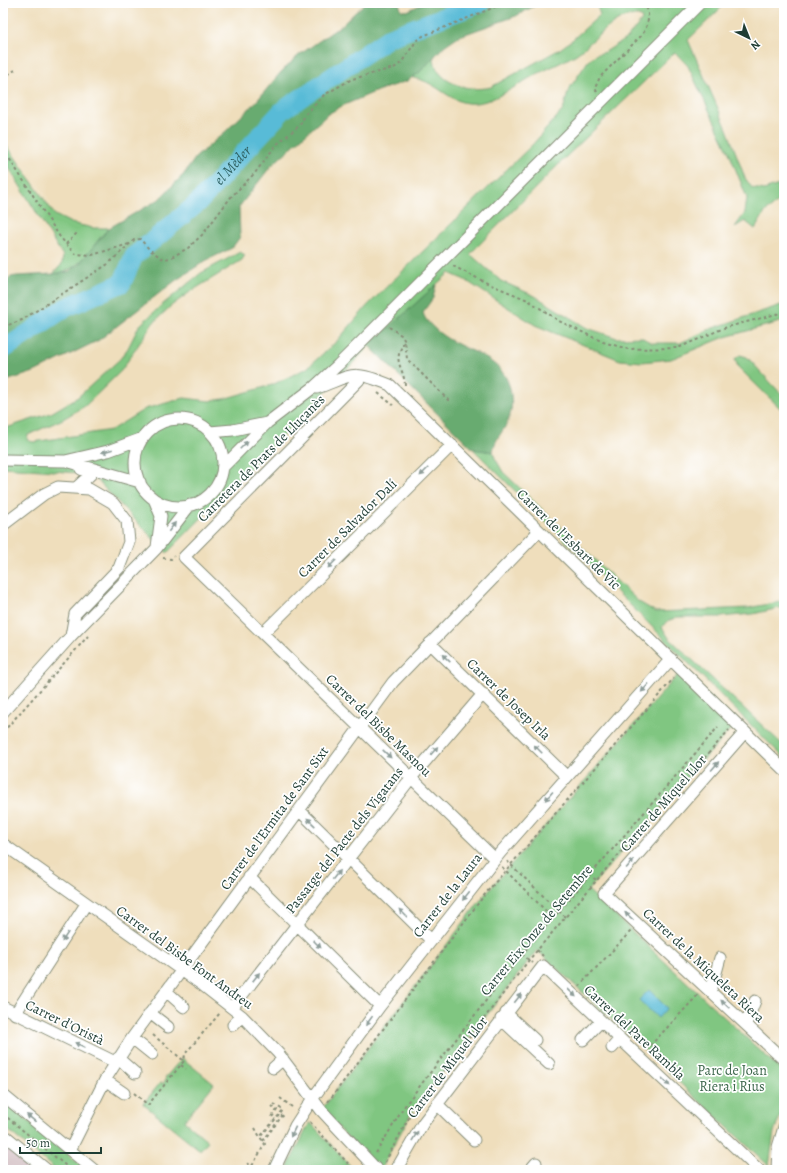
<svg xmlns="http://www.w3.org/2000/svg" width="787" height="1173" font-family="Alegreya,serif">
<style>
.industrial{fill:#d2bec2}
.green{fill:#80c681;stroke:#50825a}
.forest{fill:#68ab6f;stroke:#447452}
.water{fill:#58bbd7;stroke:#3c7c86}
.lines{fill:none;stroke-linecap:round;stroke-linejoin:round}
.river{stroke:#58bbd7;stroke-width:19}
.minor-casing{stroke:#878e78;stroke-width:13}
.path{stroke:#878e78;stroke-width:2;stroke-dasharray:3 3;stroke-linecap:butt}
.minor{stroke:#fff;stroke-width:11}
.oneway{fill:#8f9e9a}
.labels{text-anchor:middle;stroke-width:3.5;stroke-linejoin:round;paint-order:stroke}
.street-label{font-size:14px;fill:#1f3d34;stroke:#fff}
.park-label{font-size:14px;fill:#3c664b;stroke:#fff}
.water-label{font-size:15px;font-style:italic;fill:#306365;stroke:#fff}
</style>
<rect width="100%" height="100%" fill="#fff"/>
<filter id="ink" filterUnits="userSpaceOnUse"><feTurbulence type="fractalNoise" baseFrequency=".025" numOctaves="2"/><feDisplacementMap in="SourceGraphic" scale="8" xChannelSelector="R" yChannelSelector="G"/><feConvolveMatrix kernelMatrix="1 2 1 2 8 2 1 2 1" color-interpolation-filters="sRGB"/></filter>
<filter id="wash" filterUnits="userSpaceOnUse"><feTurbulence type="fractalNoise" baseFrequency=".012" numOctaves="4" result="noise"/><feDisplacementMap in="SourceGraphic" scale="16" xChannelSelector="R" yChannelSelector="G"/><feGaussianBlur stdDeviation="0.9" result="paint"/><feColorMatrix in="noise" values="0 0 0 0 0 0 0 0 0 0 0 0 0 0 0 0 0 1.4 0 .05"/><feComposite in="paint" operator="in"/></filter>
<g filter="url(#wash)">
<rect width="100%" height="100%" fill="#efdebc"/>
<path class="industrial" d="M3,1143L35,1170H3Z"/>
<path class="green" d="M596,3H726L688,40L727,129L745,178L752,188L764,190L784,183V198L766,211L755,229L745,221L735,227L745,213L747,198L728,150L688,66L675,52L569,154L470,254L501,281L535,296L587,328L617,338L641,337L652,343H680L710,329L784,304V321L725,337L671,359L642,362L620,360L535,325L465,280L449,273L369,346L306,412L167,553L91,474L3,467V429L51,413L78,397L120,359L128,348L139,326L163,304L201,273L240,252L245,255L242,260L190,292L171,306L153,323L121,371L85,406L63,419L28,435L27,440L33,442L111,430L145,409L184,398L210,401L223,399L272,385L307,368L337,341L368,305L533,144L563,110L569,89L588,61L595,55L605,52L627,38L642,20L641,17C620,8 591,45 575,55C563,62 549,68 537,74C515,85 488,109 462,102C444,96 432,80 413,78L434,55C432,82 469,93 491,87L560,49L572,40L600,15Z
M3,140L55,215L71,223L93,228H109C89,247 84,270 53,274L62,264L63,256L3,158Z
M740,355L747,357L784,397V412L738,367L735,359Z
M473,449L493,452L495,458L503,472L639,602L656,612L748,608L784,601V607L753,614L720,617H677L666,622L662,627L669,638L784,746V758Z
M682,670L736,723L588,890L784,1073V1106L774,1132L769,1166L537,950L412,1112L380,1170L321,1110L486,893Z
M182,1058L214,1084L184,1121L208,1141L200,1150L143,1104L161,1082L163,1084L166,1080L165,1078Z
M3,1100L87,1170H56L3,1126Z
M310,1122L354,1170H286Z"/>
<path class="forest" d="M365,3H399L401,10L407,11L424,3H540L516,16L457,37L444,46L420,72L407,81L377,91L342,106L328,114L271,166L239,207L240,237L232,248L205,261L175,281L99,340L34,372L3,382V292L5,282L10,277L17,276L53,274L68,272L79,264L109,228L158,200L184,174L196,157L226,131L255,103L281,72L299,55L342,25Z
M436,285L433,298L423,312C424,318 428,322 433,327C457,353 507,352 511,395C513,408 510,420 503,430C498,438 494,443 493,452L473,449L369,346Z"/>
<path class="water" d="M649,990L667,1008L658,1018L639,1000Z"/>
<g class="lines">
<path class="river" id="s1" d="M3,350L65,308L122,283L134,256L198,203L283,110L390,37L481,3"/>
</g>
</g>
<g filter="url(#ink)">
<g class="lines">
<defs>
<path id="minor" d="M359,380L184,557L495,859
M317,388C353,375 352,369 390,385L784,770
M135 463a44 44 0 1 1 88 0a44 44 0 1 1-88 0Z
M210,432L233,430L267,423
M3,460L65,461L108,451L143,438
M66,461L140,482
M223,467L267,423L314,387L338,365L700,3
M76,488L91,474L81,469
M154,499L161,516L157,547
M3,525L44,494L58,487L89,489L113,503L127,521L129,542L119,568L75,614L71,636
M263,633L452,445
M430,643L566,776
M3,712L71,636L156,549L190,505
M745,732L604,893L784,1060
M299,810L431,940
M3,844L201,984L242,1016L278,1053L321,1110L377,1170
M249,877L380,1006
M166,991L184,1007
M711,991L720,958
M3,1007L115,1062
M232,1008L411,778L483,694
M150,1013L168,1027
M506,1013L535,1040
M15,1014L86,904
M501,1019L549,1064
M746,1024L755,1001
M233,1025L242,1016
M132,1038L152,1054
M583,1040L601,1021
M612,1048L620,1039
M118,1058L135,1073
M273,1068L283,1059
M105,1080L124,1093
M3,1095L94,1170
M437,1104L474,1140
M3,1134L47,1170
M70,1150L105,1080L132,1038L393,682L539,531
M274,1170L295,1126L313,1098L380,1006L500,853L671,659
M396,1170L423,1123L543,966L759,1170
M530,1170L536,1163
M777,1170L778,1147L784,1127"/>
</defs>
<use href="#minor" class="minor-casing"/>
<path class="path" d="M3,78L15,70
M597,92L595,88L600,77L642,35C649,24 650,15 645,3
M3,149L60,237L75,254L92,255L129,244
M66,244L78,232
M453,266L489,284L528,300L559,321L603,342L628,349L678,348L724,328L784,312
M3,327L22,320L108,264L134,240L140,239L150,250L163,259L170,258L188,248L203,234L231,197L255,173L276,145L300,125L305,115L324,95L352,79L394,68L401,63L417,40L423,36L505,3
M389,327L401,335L405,341L407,359L451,403
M404,342C392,364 403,364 405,385
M378,393L393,405
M163,558L171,559L174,556
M3,732L88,636
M507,861L565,917
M502,867L552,917
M589,874L596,880
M537,950L543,956
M522,954L532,963
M579,986L631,931
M153,1035L184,1061
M646,1050L698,995
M181,1065L186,1069
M134,1093L148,1105L184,1061L185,1054L220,1013
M280,1098L292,1107
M328,1102L486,893L674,678
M274,1104L283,1110L280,1114
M272,1106L277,1110L272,1117L275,1119
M3,1114L71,1170
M780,1118L784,1106
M310,1122L354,1170
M255,1128L260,1137
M263,1141L282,1116
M376,1153L406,1104L522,954L718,727
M385,1162L412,1112L529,960L607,868L729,730
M247,1163L252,1166L265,1144L260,1137L280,1114L285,1118"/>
<use href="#minor" class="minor"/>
</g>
<defs><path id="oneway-solid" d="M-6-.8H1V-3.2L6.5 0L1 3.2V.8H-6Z"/></defs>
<g class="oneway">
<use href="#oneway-solid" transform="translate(244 445) rotate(-45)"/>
<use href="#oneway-solid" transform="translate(107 451) rotate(164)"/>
<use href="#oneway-solid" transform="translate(424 472) rotate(135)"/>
<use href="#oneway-solid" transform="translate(172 527) rotate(-53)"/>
<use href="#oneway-solid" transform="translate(332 564) rotate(135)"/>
<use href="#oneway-solid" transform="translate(446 658) rotate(-136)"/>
<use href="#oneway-solid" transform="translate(645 688) rotate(132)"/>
<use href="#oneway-solid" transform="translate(538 749) rotate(-135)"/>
<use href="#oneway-solid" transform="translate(434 751) rotate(-49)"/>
<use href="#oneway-solid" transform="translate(387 754) rotate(44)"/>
<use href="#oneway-solid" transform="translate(715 766) rotate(-49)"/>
<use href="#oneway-solid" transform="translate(549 796) rotate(131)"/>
<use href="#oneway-solid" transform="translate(311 822) rotate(-136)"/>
<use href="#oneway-solid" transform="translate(630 864) rotate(-49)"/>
<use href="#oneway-solid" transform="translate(336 875) rotate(-53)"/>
<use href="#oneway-solid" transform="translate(466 896) rotate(128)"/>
<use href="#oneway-solid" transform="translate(403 913) rotate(-135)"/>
<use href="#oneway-solid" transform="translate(629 916) rotate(-138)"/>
<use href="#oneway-solid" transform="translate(65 937) rotate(123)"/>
<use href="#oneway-solid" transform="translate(317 944) rotate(45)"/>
<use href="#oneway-solid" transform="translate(256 977) rotate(-52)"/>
<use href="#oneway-solid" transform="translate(572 993) rotate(43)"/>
<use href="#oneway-solid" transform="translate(518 998) rotate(-52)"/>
<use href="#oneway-solid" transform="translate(725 1004) rotate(-137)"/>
<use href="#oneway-solid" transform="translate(369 1021) rotate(126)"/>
<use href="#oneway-solid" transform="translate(80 1045) rotate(-154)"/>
<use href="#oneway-solid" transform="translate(666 1082) rotate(43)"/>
<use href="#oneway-solid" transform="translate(31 1118) rotate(-141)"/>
<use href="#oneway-solid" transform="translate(293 1132) rotate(116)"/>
<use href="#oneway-solid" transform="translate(415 1136) rotate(-59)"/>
</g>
</g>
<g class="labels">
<g class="street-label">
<text transform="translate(261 458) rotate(-45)" y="5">Carretera de Prats de Lluçanès</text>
<text transform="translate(347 528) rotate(-45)" y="5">Carrer de Salvador Dalí</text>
<text transform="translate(569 539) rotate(44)" y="5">Carrer de l'Esbart de Vic</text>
<text transform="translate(509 699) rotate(44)" y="5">Carrer de Josep Irla</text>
<text transform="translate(379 725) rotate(44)" y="5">Carrer del Bisbe Masnou</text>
<text transform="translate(663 803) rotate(-49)" y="5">Carrer de Miquel Llor</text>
<text transform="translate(274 818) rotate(-54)" y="5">Carrer de l'Ermita de Sant Sixt</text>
<text transform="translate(344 840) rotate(-52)" y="5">Passatge del Pacte dels Vigatans</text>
<text transform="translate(447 895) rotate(-52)" y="5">Carrer de la Laura</text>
<text transform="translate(536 930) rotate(-50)" y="5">Carrer Eix Onze de Setembre</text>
<text transform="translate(185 957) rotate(36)" y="5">Carrer del Bisbe Font Andreu</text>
<text transform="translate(704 965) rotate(43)" y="5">Carrer de la Miqueleta Riera</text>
<text transform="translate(65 1022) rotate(26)" y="5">Carrer d'Oristà</text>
<text transform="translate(635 1032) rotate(43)" y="5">Carrer del Pare Rambla</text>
<text transform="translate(447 1067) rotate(-53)" y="5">Carrer de Miquel Llor</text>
</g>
<g class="park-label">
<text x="732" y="1075">Parc de Joan<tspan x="732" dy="16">Riera i Rius</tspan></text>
</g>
<g class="water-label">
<text dy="5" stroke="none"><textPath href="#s1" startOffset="301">el Mèder</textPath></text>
</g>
</g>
<rect width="787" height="1173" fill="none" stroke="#fff" stroke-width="16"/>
<g transform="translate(749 38) rotate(137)" stroke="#ffffff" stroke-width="3" paint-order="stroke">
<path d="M0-3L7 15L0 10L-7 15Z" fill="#1f3d34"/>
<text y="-6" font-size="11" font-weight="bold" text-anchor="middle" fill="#1f3d34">N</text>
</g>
<path d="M20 1147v6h81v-6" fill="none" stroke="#1f3d34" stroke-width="2"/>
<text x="26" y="1147" font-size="12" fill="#1f3d34" stroke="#ffffff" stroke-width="3" paint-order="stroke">50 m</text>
</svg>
